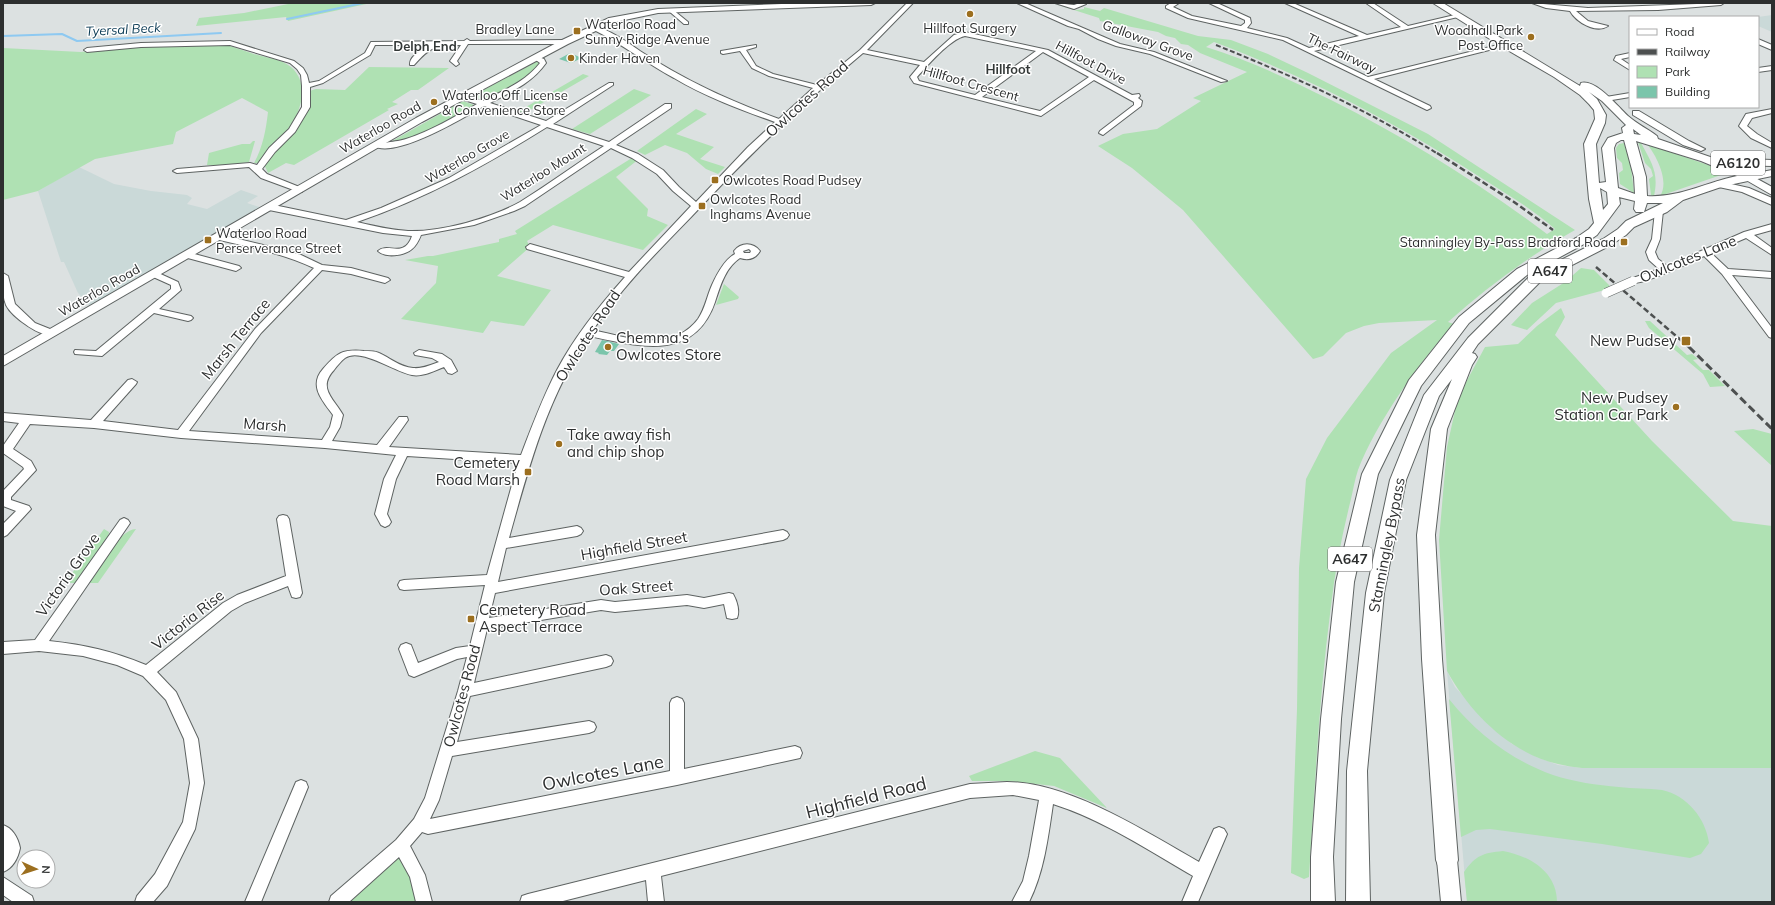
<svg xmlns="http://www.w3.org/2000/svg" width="1775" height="905" font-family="Mulish,sans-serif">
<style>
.built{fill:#cad9d8}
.green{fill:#afe1b3;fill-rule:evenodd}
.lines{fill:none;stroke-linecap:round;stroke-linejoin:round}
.stream{stroke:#8ec9f1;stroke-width:2}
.building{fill:#7bc5ab}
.minor-casing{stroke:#5e6362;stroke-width:2}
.major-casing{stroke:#5e6362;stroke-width:2}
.highway-casing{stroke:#5e6362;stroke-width:2}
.minor{fill:#fff;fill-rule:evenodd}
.major{fill:#fff;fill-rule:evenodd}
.highway{fill:#fff;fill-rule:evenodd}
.rail-far2{stroke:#4d5050;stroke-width:2;stroke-dasharray:5 2.5;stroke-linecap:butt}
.rail-far1{stroke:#4d5050;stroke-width:2.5;stroke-dasharray:6 3;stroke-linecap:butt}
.rail{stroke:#4d5050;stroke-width:3;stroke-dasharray:8 4;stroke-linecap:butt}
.minor-bridge-casing{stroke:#5e6362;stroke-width:10;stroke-linecap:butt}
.minor-bridge{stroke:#fff;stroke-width:9}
.poi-dot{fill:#9c6f1f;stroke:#fff;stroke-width:1.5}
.labels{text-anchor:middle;stroke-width:3;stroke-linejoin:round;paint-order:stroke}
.far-poi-label{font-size:13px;fill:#2d2f2f;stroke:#fff;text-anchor:start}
.far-water-label{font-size:13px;font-style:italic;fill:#0b3b55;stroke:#fff}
.far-street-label{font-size:13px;fill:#2d2f2f;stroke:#fff}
.far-neighbourhood-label{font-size:13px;font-weight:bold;fill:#333837;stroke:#fff}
.shield{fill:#fff;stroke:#6c6d6d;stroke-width:1}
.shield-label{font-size:14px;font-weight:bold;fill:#2d2f2f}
.street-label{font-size:15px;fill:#2d2f2f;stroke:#fff}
.poi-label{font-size:15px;fill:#2d2f2f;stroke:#fff;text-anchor:start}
.near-street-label{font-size:18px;fill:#2d2f2f;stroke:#fff}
</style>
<rect width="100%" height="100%" fill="#dce1e1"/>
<path class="built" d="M1772,15V32L1758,26V17Z
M79,167L114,184L151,191L187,195L192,198L187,204L207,209L241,190L258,196L247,203L265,209L93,309L78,293L64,262H61L38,191Z
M1447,671L1455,687L1492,727L1512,744L1537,757L1558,765L1582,768H1772V902H1467Z"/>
<path class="green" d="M293,3H371L288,21L286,17L196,26L199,18L244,13Z
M1052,3L1076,10L1084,9V7L1100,11L1104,8L1198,36L1231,40L1268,54L1308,73L1428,134L1575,230C1529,256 1487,287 1448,322L1454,324C1420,361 1376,423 1358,470C1355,479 1353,490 1351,499C1342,535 1335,570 1331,606C1319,696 1315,787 1309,877L1304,879L1291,873L1297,709L1299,568L1306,479L1327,438L1391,353L1437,320L1379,323L1364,326L1346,333L1323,356L1313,359L1183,210L1132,168L1098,146L1123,134L1157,129L1201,101L1193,98L1247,72L1200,53L1188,45L1181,44L1175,38L1166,36L1158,32L1100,21L1099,18ZM1214,42C1308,77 1399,124 1483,179C1508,195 1534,210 1555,229L1547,234C1479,183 1407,138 1331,100C1290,80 1249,60 1206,47Z
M222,44C232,46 241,50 251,53C264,58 280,58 291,67C311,84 300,115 287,131C278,143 267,151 258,163H254C263,147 266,129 268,112L242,98L176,132L173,144L95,159L38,191L3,200V48L81,52L128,47Z
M538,61L541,63L540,65C521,82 507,90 484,100L472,96Z
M369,67L449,68L418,90H411L392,102L398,104L387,109L389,110L294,165L286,163L268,173L263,162L292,130L306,107V92L316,89L345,90Z
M583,74L589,76L525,113L519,111Z
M634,89L651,95L590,134L572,129Z
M463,101L474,105L473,107C446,122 418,139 387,144Z
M696,109L707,114L676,134L714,147L700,159L725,167L718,174L706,169L687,153L665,145L645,155L637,151Z
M253,141H255L249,162L228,165H207L209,153L242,144H250Z
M1638,142L1641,143C1652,163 1659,173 1654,196L1651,195L1649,179L1653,176L1651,169L1645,163Z
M1624,143L1631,167L1634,193L1620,184L1619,173L1623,170L1622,163L1617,158L1616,148L1619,144Z
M1647,144L1711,166L1718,170L1721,175L1660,196C1670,181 1656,155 1647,144Z
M635,156L639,159L616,177L648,209L647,216L668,225L643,250L553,225L527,241L530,247L497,276L551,290L524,326L491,321L483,333L401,319L436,283L438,266L405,260L428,256H433L499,242V239L517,234L515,231Z
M1581,268L1594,270L1612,288L1556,303L1527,330L1511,325L1532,303L1565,282Z
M724,284L739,297L738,299L716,305Z
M1561,308L1565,317L1555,335L1652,441L1733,521L1772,526V768H1582C1574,767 1566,766 1558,764C1510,753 1470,713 1447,671L1439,540L1447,447L1458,397L1485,347L1518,344L1537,326Z
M1645,321H1650L1687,355L1692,354L1698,359L1693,360L1703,370H1709L1725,386L1710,387L1703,374L1649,328Z
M1753,429L1772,434V466L1734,431Z
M104,529L109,532L108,538L76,583H65Z
M136,529L98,583H87C97,569 118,530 136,529Z
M1449,699C1477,734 1511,760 1553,775C1574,782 1597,785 1619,787C1633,789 1648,788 1662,790C1687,795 1706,819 1709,843L1701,854L1690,858L1602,844L1490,829L1476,830L1461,837Z
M1035,751L1060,758L1107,808L1054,786L1008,781H972L969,776Z
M401,845L424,902H337Z
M1503,851C1530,856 1557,872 1557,902H1467L1464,872C1476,855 1483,853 1503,851Z"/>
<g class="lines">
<path class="stream" d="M287,19L363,3
M3,36L62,34L77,41L221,33"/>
</g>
<path class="building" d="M570,53L582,58L571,63L559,59Z
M602,340L607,341L619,344L614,351H610L607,355L598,354L599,353L595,352Z"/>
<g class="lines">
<defs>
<path id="minor" d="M907,3H913L867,50L924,62L954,35L965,32L1048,50L1132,95L1139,94L1140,96L1138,98L1142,101L1141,106L1103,135L1099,133L1100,131L1134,105V102L1094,80L1041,116L914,83L910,77L920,65L863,53C801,105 747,157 692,216C657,252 621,288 593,330C628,338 672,353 698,319C705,309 707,296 712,285C717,274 724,260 735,254L734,251C741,242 753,242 760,251C756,258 749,261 740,258C725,268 720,287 715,302C694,363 637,346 589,336C547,398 529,466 509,538L577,526L581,528L583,531L581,534L577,536L506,548L498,582L783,530L787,532L789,535L787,538L783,540L495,593L489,618L601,600L615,602L687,595L704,598L729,593L733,594C737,601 740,611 737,618L732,619L727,618L724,604L704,608L687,605L615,612L601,610L487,629L474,683L606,655L611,657L613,661L611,665L606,667L470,696L457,742L589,721L594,723L596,727L594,731L589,733L452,756L439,800L430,819L670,771V703L672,699L677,697L682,699L684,703V769L795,746L800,748L802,753L800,758L677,785L428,834L422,832L410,846L425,875L432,902H416L410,877L399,857L349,902H329L331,896L396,840L414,819L425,798L458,691L467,657L457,659L414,677L409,675L399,649L401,645L406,643L411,645L418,663L456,648L470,646L485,585L404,590L400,589L398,585L400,581L404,580L487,575L518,463L407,456L396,479L387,514L391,522L389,525L385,527L381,525L375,514L384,479L396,455L325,448L181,438L94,428L30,424L13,449L31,461L36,470L11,497V500L29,506L31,509L7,535L3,537V524L16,511L3,506V491L24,469L23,467L3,453V446L19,423L3,421V413L91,420L128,380L132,379L137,382L136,384L103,421L178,430L255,329L314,268C282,253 249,247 215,239L214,237L215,235L218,234L284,250L301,255L322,265L351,268L388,278L390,280L385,283L351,274L322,270L261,333L189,431L322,440L330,427L333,415C323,401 308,386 323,369C337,353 342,349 364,351C369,351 375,351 379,353C390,358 400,367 413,368C422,369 431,365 439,362L432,358L415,355L414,353L419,350L442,354L451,360L457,371L452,374L448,373L444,367C434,371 422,377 412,375C395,372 360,347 345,358C341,361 337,366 334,370C317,388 334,399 343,415L340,427L332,441L377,445L399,417H407L408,420L389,447L521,455C532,426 543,397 557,370C575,336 600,305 625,277L527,249L526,247L530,244L629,272L691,206L673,191L657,174L632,158L611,148L525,206L514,211L474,225L421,235C419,240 416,246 412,249C404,256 385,258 378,251C388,242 404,259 412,236L383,233L269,210L265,207L266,205L269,204L346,220L381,208L449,178L541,125L484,106C465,117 392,161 373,145C376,143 398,142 406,139C431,131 454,117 477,104L461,99V95L483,101C504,90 525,82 540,63L533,58L536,56L544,59L546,63C532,83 511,92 490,103L546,121L609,83H613V85L553,124L609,142L665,104H671V108L616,145L638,154L663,170L679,187L696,202L748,147L775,122C741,110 706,97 674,78C646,63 621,43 592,29V27C603,25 630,44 640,51C686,81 728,100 779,119L813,88L769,76L752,68L740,51L723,54L721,53V51L756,45V47L746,50L756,66L773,74L817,85L860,50ZM965,36L1036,51L975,95L919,81L917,77C928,65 950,39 965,36ZM1043,52L1089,77L1040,111L982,97ZM547,127L604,146C576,164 549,184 520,202C492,218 441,232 408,231C391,230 374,226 357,222C425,199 486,165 547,127ZM749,249L751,251L750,253H744L743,251Z
M1017,3H1025L1120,44L1154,52L1227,81L1221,82L1150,54L1116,46L1098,39L1079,29L1068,26Z
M1055,3L1074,5L1080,3L1086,4L1074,9Z
M1171,3H1179L1173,7L1192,16L1241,26L1245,23V20L1209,3H1217L1250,18L1251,23L1247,28L1287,38L1309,48L1359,36L1285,3H1293L1367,35L1401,27L1366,3H1373L1408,26L1459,14L1462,16L1314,51L1368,77L1506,43L1509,45L1374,79L1430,106L1431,108L1427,110L1283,40L1188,18L1166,8V6Z
M1532,3L1588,8L1724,3L1721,5L1658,10L1576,11L1588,21L1608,26C1596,34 1576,22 1570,11L1546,8Z
M672,9L688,22V24H684L670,12L669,11Z
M467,39L470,41L565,40L568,42L565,44H468L457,61L459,64L456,66L450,61L461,45C436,45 431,46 414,65H410C409,57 422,49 430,45H375L370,55L323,83L310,87V107L295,132L275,152L262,169L267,174L302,188V192H299L261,178L249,167L177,173L173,171L177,169L250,163L257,165L269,148L289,129L302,107V86L301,75L297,69L290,63L230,45L141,47L87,52L84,50L87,48L141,43L230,41L294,61L303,68L307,75L309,83L319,81L365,53L371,42L464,41Z
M1758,39L1772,45V50L1758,44Z
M1630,53V57L1621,59L1630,65V70L1614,60L1616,56Z
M1772,66V70L1758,72V68Z
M1630,93V97L1606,101L1602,99L1606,97Z
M1772,109V113L1752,118L1747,126L1757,134L1772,143V148L1751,138L1739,126L1746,114Z
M1633,111H1639L1689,141L1705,149L1701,151L1683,145L1633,115Z
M1659,208L1663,211L1660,239L1655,252L1658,259L1667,266L1744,232L1772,224V230L1754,235L1772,248V255L1746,238L1711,253L1728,269L1772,272V278L1732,275L1772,328V338L1769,337L1722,274L1704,256C1691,262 1642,286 1630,283L1628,281L1630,279L1659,269L1649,260L1646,252L1652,239L1655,211Z
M187,252L239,266L241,268L236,271L184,257L183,255Z
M154,271L178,282L181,290L159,309L191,316L193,318L191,320L188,321L154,313L102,356L75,354L74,352L75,350L96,351L171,289V285L151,276L149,274Z
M3,273L8,276L15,304L35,323L55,331L57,333L55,335C42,339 12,317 6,305C2,295 3,284 3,273Z
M283,515L287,516L289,519L302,593L300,597L296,598L292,597L288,586L245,603L231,611L157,672L176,692L198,739L204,783L195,829L167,886L153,902H135L137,896L155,874L183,822L190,783L184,739L166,700L143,676L117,665L83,656L39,651L3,654V642L35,640L120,520L124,518L128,520L130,523L128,526L49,641C86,645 112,651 146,665L223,603L237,595L286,576L277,519L279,516Z
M301,780L306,782L308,787L261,902H245L296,782Z
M1007,782C1069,782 1146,832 1199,862L1214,829L1219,827L1224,829L1227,834L1198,902H1182L1193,876C1148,850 1103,820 1053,804C1048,838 1044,872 1029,902H1012L1023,881L1029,856L1039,800L1013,795L970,798L661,876L664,902H648L646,880L559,902H520L522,896L528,894L970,784Z
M3,825C12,828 18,837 20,848C18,858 13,868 3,872L4,848Z
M3,877L32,896L34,902H13L3,895Z"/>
<path id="major" d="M808,3H875L871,5L658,13L615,22L568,44L422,122L3,366V356L416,118L562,40L609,18L658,9Z
M1750,175L1772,187V195L1746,180L1745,178L1746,176Z
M1718,181L1749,188L1772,198V205L1742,192L1714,186L1713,184Z
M1447,850L1454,853L1457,860L1461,902H1441L1437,860L1440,853Z"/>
<path id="highway" d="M1433,3H1443L1580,86L1581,83C1596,79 1618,107 1628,116C1637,124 1648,129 1657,136L1658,139L1719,160L1724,158L1772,160V166L1733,165L1751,174L1772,170V176L1724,186L1683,200L1667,212L1634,227L1626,235L1611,245L1541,281L1478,344L1472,353L1475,354L1477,357L1472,365L1447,429L1435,535L1442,659L1458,860L1455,868L1447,871L1439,868L1436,860L1422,659L1417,535L1431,429L1452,379L1439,396L1406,480L1384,593L1367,771L1370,902H1346L1347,771L1366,593L1390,480L1424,395L1468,338L1531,275L1603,239L1618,229L1626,221L1663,203H1647L1644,212H1636L1634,209L1635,201L1619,197L1620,204L1597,235L1584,244L1527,275L1469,323L1421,386L1378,474L1354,582L1341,719L1333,857L1335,902H1311V857L1321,719L1336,582L1362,474L1409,380L1459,317L1517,269L1576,238L1589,229L1594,223L1589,199L1584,144L1595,119L1594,110L1589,104L1580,95L1554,77L1504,48ZM1589,92L1602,101L1626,125L1622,128L1623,133L1608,138L1602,148L1606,182L1599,183L1596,144L1605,123L1606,115L1597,99ZM1633,129L1641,135L1634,134ZM1621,140H1624L1634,177L1635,194L1618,188L1614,148L1616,143ZM1636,141L1701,161L1737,176C1707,182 1679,198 1647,196L1646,177ZM1600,188L1607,192L1608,204L1603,210Z"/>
</defs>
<use href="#minor" class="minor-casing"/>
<use href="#major" class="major-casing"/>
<use href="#highway" class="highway-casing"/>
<use href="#minor" class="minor"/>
<use href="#major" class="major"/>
<use href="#highway" class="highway"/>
<path class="rail-far2" d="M1216,45C1293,76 1368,110 1438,154"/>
<path class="rail-far1" d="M1437,153L1514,202L1553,230
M1596,267L1690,348"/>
<path class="rail" d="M1689,347L1772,429"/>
<defs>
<path id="minor-bridge" d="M1606,293L1633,281"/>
</defs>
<use href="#minor-bridge" class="minor-bridge-casing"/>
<use href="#minor-bridge" class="minor-bridge"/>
</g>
<g class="poi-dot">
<circle cx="970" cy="14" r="4"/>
<rect x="573" y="27" width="8" height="8" rx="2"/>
<circle cx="1531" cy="37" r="4"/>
<circle cx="571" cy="58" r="4"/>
<circle cx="434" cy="102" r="4"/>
<rect x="711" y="176" width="8" height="8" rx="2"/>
<rect x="698" y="202" width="8" height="8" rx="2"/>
<rect x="204" y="236" width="8" height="8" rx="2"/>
<rect x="1620" y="238" width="8" height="8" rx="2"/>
<rect x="1681" y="336" width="10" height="10" rx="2"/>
<circle cx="608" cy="347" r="4"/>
<circle cx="1676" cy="407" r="4"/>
<circle cx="559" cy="444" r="4"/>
<rect x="524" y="468" width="8" height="8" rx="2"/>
<rect x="467" y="615" width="8" height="8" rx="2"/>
</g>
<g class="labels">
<g class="far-poi-label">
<text x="585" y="29">Waterloo Road<tspan x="585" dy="15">Sunny Ridge Avenue</tspan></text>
<text x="970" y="33" text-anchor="middle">Hillfoot Surgery</text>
<text x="1523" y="35" text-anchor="end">Woodhall Park<tspan x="1523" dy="15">Post Office</tspan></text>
<text x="579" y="63">Kinder Haven</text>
<text x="442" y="100">Waterloo Off License<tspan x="442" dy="15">&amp; Convenience Store</tspan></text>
<text x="723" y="185">Owlcotes Road Pudsey</text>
<text x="710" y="204">Owlcotes Road<tspan x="710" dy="15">Inghams Avenue</tspan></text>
<text x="216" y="238">Waterloo Road<tspan x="216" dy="15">Perserverance Street</tspan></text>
<text x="1616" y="247" text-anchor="end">Stanningley By-Pass Bradford Road</text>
</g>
<g class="far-water-label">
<text transform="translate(123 29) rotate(-3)" y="5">Tyersal Beck</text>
</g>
<g class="far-street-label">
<text x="515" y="34">Bradley Lane</text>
<text transform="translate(1148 40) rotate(20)" y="5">Galloway Grove</text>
<text transform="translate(1342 53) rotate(26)" y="5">The Fairway</text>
<text transform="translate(1091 62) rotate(28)" y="5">Hillfoot Drive</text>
<text transform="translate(971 83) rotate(16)" y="5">Hillfoot Crescent</text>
<text transform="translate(380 127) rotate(-30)" y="5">Waterloo Road</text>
<text transform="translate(467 156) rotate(-30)" y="5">Waterloo Grove</text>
<text transform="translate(543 172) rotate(-32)" y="5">Waterloo Mount</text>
<text transform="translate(99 290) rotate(-30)" y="5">Waterloo Road</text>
</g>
<g class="far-neighbourhood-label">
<text x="425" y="51">Delph End</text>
<text x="1008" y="74">Hillfoot</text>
</g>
<g class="shield">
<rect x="1711" y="151" width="54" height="24" rx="3"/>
<rect x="1528" y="259" width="44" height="24" rx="3"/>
<rect x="1328" y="547" width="44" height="24" rx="3"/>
</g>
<g class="shield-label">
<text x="1738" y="168">A6120</text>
<text x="1550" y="276">A647</text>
<text x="1350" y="564">A647</text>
</g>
<g class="street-label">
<text transform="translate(807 99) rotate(-42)" y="5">Owlcotes Road</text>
<text transform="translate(1688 259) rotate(-22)" y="5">Owlcotes Lane</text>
<text transform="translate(588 336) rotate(-57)" y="5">Owlcotes Road</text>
<text transform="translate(236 339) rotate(-51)" y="5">Marsh Terrace</text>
<text transform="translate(265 425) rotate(4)" y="5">Marsh</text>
<text transform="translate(1387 545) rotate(-79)" y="5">Stanningley Bypass</text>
<text transform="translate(634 546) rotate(-10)" y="5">Highfield Street</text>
<text transform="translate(68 575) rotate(-55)" y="5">Victoria Grove</text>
<text transform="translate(636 588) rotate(-4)" y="5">Oak Street</text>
<text transform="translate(188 620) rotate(-38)" y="5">Victoria Rise</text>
<text transform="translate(462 696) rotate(-75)" y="5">Owlcotes Road</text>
</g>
<g class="poi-label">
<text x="616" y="343">Chemma's<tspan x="616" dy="17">Owlcotes Store</tspan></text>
<text x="1677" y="346" text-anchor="end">New Pudsey</text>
<text x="1668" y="403" text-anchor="end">New Pudsey<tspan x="1668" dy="17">Station Car Park</tspan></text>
<text x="567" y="440">Take away fish<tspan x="567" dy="17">and chip shop</tspan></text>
<text x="520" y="468" text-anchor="end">Cemetery<tspan x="520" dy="17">Road Marsh</tspan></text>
<text x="479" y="615">Cemetery Road<tspan x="479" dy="17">Aspect Terrace</tspan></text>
</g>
<g class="near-street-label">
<text transform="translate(603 773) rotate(-11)" y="6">Owlcotes Lane</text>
<text transform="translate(866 798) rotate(-14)" y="6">Highfield Road</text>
</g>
</g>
<rect width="1775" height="905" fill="none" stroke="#2d2f2f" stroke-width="8"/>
<rect x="1629" y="16" width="130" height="92" fill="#ffffff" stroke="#abacac"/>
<rect x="1637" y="29" width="20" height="6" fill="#ffffff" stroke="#abacac"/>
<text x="1665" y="36" font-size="12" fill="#2d2f2f">Road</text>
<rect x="1637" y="49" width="20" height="6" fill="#4d5050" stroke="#abacac"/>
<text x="1665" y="56" font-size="12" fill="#2d2f2f">Railway</text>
<rect x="1637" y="66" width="20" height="12" fill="#afe1b3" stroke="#abacac"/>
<text x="1665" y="76" font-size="12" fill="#2d2f2f">Park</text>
<rect x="1637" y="86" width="20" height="12" fill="#7bc5ab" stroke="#abacac"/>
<text x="1665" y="96" font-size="12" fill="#2d2f2f">Building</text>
<g transform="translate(36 869) rotate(93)"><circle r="19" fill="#ffffff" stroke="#abacac"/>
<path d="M0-3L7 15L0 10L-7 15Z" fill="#9c6f1f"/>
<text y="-6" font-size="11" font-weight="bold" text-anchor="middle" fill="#2d2f2f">N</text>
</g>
</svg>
